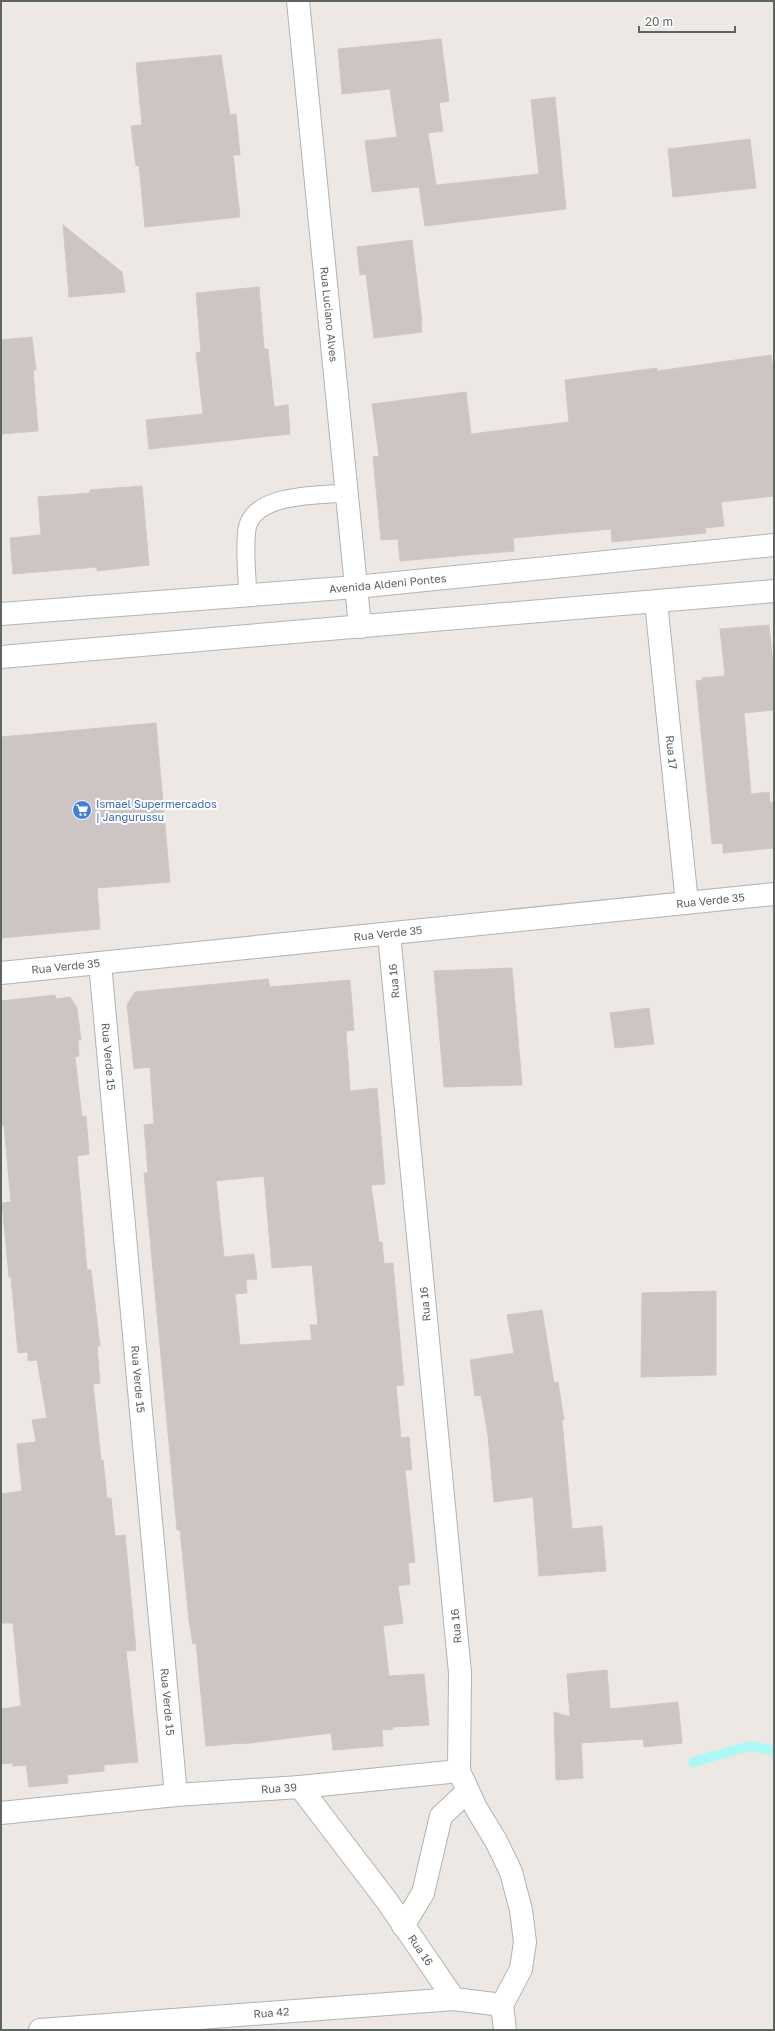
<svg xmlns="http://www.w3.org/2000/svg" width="775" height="2031" font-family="'Golos Text',sans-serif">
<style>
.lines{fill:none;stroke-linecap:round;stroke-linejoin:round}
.stream{stroke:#aaf9f5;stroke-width:10}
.building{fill:#ccc5c4;stroke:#d2c7c4;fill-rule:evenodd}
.lane-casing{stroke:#aeb3b4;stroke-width:19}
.street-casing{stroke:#aeb3b4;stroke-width:24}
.secondary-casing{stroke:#afb6b7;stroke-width:24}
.lane{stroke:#fff;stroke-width:17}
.street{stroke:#fff;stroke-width:22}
.secondary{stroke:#fff;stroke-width:22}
.labels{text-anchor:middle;stroke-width:4;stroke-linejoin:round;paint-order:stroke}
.street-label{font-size:11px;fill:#5d6464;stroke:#fff}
.shop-label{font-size:11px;fill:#366cbe;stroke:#fff;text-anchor:start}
</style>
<rect width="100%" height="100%" fill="#eee8e5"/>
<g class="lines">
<path class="stream" d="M693,1762L750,1746L774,1751"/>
</g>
<path class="building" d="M441,39L449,101L439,103L443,131L428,133L436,185L372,192L365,141L397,137L390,89L342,94L338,49Z
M221,55L230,115L236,114L240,155H233L240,217L145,227L139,165L136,166L131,126L142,125L136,63Z
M555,97L566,209L425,226L419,187L539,174L531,100Z
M750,139L756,188L673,197L668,149Z
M63,225L122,272L125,292L69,297Z
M412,240L422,322H421L422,332L374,338L366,274L360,275L357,247Z
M259,287L264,349H268L274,407L288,405L290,434L149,449L146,420L203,414L196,353L201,352L196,293Z
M32,337L36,370H33L38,431L1,434V340Z
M771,355L774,373V496L721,502L724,526L705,528L706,533L612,542L611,529L513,538L514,551L400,561L398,539L381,540L373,457L379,456L372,404L466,392L471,434L569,422L565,380L657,368V371Z
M142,486L149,565L97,571V567L13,574L10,538L41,535L38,497L90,493V490Z
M769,625L774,674V710L744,713L751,794L769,792L770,803L774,802V848L723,853V843L712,844L696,681L703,680L702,678L725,676L720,629Z
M156,723L170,882L97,888L100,929L1,938V737Z
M512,968L522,1085L444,1087L434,971Z
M268,979L270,987L350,980L354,1030L346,1031L350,1091L377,1088L385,1184L371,1185L379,1242H382L384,1264L393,1263L404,1385L396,1386L401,1438L409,1437L412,1470H405L415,1562L408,1563L410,1584L398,1586L403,1623L383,1626L389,1676L424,1674L429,1725L393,1727V1729L382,1730L383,1746L333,1750L331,1733L242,1744V1743L206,1746L196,1643L193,1644L189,1621L180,1530H177L144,1173H148L144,1125L154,1124L150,1067L134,1069L127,1005L135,992ZM264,1176L272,1268L312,1265L318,1325H310L312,1340L240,1345L235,1294L247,1293L246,1280L257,1279L254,1254L224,1257L216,1181Z
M55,995L56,999L70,997L77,1008L81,1040H78L79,1056L75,1057L82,1117L86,1116L89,1154L77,1156L87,1270H91L100,1346H97L100,1383L93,1384L101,1460H103L107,1498H111L115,1536L125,1535L136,1650L126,1651L138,1762L104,1765V1771L67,1775L68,1783L29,1787L26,1765L13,1766V1763L1,1764V1709L21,1706L13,1623H1V1494L22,1491L17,1444L36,1442L32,1420L47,1418L37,1360L28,1361V1352L18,1353L11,1277H9L2,1203L11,1202L4,1125H1V1001Z
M649,1008L654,1044L615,1048L610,1013Z
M716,1291V1375L641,1377L642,1293Z
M542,1310L554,1383L558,1382L564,1420H562L572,1529L602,1526L606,1571L539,1576L533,1497L494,1502L488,1436L481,1395L475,1396L470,1360L514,1353L507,1315Z
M607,1670L610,1709L678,1702L682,1743L644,1747L643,1739L581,1743L583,1778L556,1780L554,1712L570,1717L567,1674Z"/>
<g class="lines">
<defs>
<path id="lane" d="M248,596C247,574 244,550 247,529C253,493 320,495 347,493"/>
<g id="street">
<path id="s1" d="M298,1L360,627"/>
<path id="s2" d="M656,602L687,903"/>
<path id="s3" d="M100,963L176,1795"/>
<path id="s4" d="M1,973L774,894"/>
<path d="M459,1771L476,1808L496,1841L511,1872L521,1910L525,1942L521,1969L502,2005"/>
<path id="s5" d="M300,1787L387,1901L454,1999"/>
<path id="s6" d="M1,1813L176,1795L300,1787L459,1771L460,1673L389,934"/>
<path d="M403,1926L423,1893L441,1816L468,1791"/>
<path d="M502,2005L505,2030"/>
<path id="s7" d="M40,2030L454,1999L502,2005"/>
</g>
<g id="secondary">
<path id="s8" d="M1,614L356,587L774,545"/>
<path d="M1,657L774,591"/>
</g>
</defs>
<use href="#lane" class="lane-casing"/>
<use href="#street" class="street-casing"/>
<use href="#secondary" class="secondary-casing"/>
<use href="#lane" class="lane"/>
<use href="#street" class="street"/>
<use href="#secondary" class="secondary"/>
</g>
<defs>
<symbol id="supermarket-disc" viewBox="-11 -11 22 22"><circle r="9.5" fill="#3f7fe0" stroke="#fff"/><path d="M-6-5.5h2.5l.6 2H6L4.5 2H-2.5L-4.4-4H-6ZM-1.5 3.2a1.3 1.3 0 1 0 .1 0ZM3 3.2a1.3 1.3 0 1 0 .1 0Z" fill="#fff"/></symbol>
</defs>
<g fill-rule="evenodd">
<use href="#supermarket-disc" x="71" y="799" width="22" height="22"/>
</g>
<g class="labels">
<g class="street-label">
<text dy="4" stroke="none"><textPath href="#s1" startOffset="315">Rua Luciano Alves</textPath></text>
<text dy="4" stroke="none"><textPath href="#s8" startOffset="388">Avenida Aldeni Pontes</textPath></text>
<text dy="4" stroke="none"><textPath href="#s2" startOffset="151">Rua 17</textPath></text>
<text dy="4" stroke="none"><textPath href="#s4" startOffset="713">Rua Verde 35</textPath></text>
<text dy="4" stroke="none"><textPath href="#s4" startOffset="389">Rua Verde 35</textPath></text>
<text dy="4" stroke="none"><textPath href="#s4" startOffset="65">Rua Verde 35</textPath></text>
<text transform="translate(394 981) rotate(-95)" y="4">Rua 16</text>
<text dy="4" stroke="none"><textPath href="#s3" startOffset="94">Rua Verde 15</textPath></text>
<text transform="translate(425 1304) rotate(-95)" y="4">Rua 16</text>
<text dy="4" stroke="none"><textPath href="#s3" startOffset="418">Rua Verde 15</textPath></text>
<text transform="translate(456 1626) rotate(-95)" y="4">Rua 16</text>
<text dy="4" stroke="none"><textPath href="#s3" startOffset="742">Rua Verde 15</textPath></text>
<text dy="4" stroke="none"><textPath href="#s6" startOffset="279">Rua 39</textPath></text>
<text dy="4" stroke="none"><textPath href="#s5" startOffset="203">Rua 16</textPath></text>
<text dy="4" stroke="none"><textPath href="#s7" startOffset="232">Rua 42</textPath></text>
</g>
<g class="shop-label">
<text x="96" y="808">Ismael Supermercados<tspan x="96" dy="13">| Jangurussu</tspan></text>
</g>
</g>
<rect width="775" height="2031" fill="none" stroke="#5d6464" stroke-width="4"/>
<path d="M639 26v6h96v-6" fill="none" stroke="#5d6464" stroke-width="2"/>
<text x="645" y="26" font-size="12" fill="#5d6464" stroke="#ffffff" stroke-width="3" paint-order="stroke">20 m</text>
</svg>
